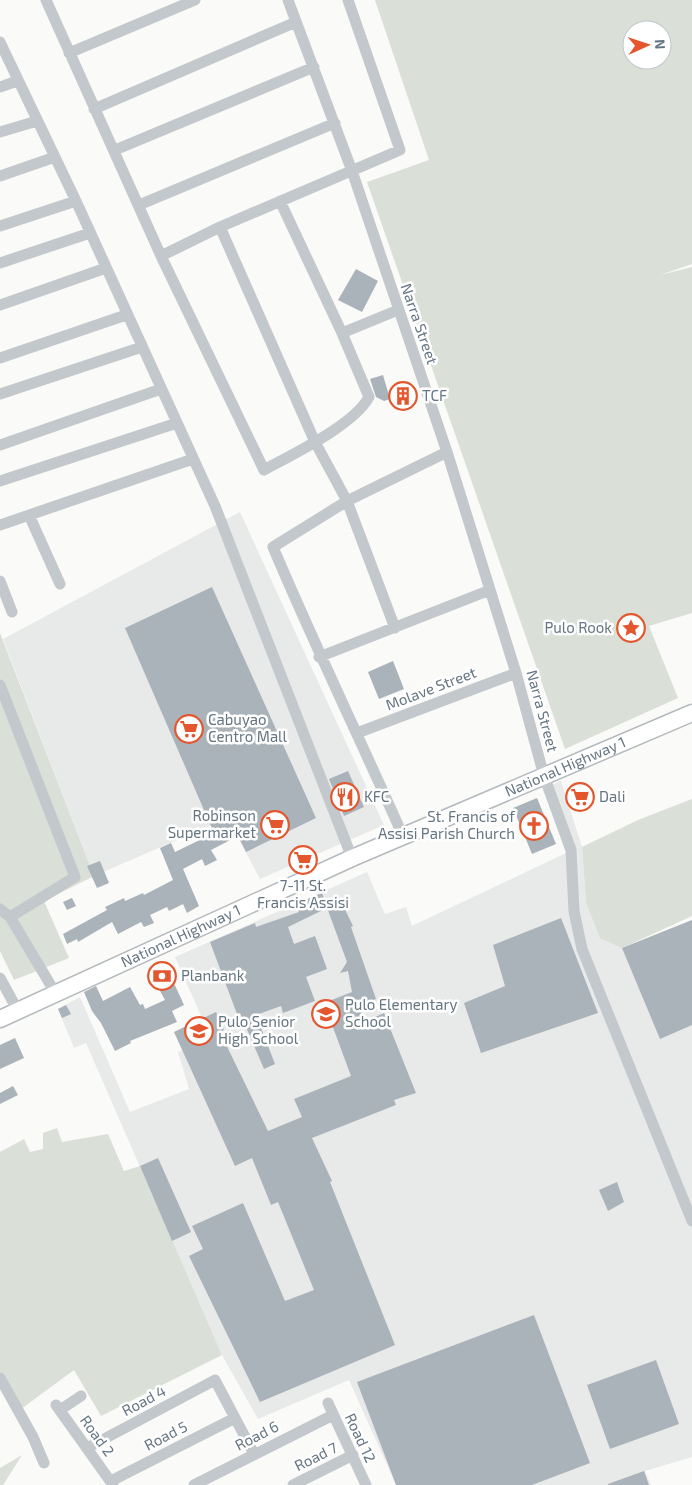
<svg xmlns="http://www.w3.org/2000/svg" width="692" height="1485" font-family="'Exo 2',sans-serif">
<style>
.built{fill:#e8e9e9}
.green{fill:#dadfd7;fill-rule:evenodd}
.building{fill:#aab3b9}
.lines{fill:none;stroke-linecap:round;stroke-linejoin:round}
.highway-casing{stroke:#b4b9bd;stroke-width:19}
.minor{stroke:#c3c8cc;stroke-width:11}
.highway{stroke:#fff;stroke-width:16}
.labels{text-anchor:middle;stroke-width:5;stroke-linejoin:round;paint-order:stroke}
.street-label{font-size:15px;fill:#657683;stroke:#fff}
.poi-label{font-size:15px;fill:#657683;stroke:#fff;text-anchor:start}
</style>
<rect width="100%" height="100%" fill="#fafaf8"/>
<path class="built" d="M240,512L384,825L260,879L228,818L94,876L3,639Z
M561,781L582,847L586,902L622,948L692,920V1457L645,1471L651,1485H396L349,1380L258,1419L222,1355L86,1043L74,1048L58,1009L80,997L130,1112L189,1089L178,1052L183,1050L174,1032L202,1018L175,957L367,872L385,914L406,907L412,926L566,853L544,788Z"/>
<path class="green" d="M375,0H692V264L660,275L692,267V613L649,626L678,698L565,749L367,182L429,160ZM632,30H662V60H632Z
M0,633L94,876L44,901L69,958L14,980L0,951Z
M692,799V916L622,948L600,938L586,902L582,847L638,820Z
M57,1128L62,1142L108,1134L124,1171L140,1166L222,1355L101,1416L74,1370L17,1412L0,1381V1152L24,1139L30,1152L43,1149V1133Z
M22,1455L3,1485H0V1468Z"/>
<path class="building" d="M356,269L378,281L362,312L338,300Z
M383,375L390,399L384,401L376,397L370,379Z
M409,385L414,401L397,406L392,391Z
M212,587L316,818L246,852L238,836L211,850L217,860L205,866L202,859L183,869L199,906L187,913L183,904L169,911L167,907L150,915L154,923L144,927L141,922L118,934L112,922L78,942L77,939L67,944L63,934L107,910L105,907L124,898L125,901L143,893L144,895L173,880L160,848L171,843L175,852L214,833L125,628Z
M393,661L404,689L379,699L368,672Z
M348,771L364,807L344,816L329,779Z
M537,798L556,844L532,854L513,808Z
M100,861L109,883L97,888L87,866Z
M322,893L326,903L339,897L353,926L351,927L376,999L359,1005L364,1022L384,1013L416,1093L394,1100L396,1105L312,1138L332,1181L330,1182L395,1345L260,1402L189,1256L203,1249L192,1226L243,1203L285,1301L314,1290L278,1202L271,1205L252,1158L235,1166L174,1032L216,1012L224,1030L220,1032L268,1131L302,1117L294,1099L351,1076L324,1003L352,992L348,971L340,973L347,962L326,905L327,908L288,927L294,944L315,936L327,969L306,977L315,1001L283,1013L281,1006L256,1015L275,1064L264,1069L240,1013L237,1014L210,942L255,923L256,927L299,912L296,904Z
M72,898L76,906L67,910L63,902Z
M561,918L598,1013L481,1053L464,1003L505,986L493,945Z
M692,920V1025L660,1039L622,948Z
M167,968L184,1005L172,1011L177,1022L130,1041L131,1043L115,1051L101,1023L92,1011L84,992L96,986L103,1001L130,987L140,1005L143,1004L145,1009L165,1000L152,976Z
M66,1005L71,1014L62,1018L58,1009Z
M15,1038L24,1058L0,1069V1045Z
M13,1086L18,1095L0,1104V1093Z
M158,1158L191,1232L172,1241L140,1166Z
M617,1182L624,1202L608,1211L599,1190Z
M534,1315L590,1463L532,1485H396L357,1382Z
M656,1360L679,1424L610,1449L587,1385Z
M644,1471L649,1485H608V1484Z"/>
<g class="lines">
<defs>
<g id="highway">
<path id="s1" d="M0,1019L352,858L692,713"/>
</g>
</defs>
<use href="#highway" class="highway-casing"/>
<path class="minor" d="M46,0L161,256L264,470C293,454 354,425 369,397L342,333L280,201
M288,0L352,171L447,452L516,673L544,776L571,850L574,911L582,949L692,1221
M0,42L76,201L215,506L352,858
M69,53L195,0
M0,87L17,81
M94,109L296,22
M0,132L37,121
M115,150L314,67
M0,176L55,157
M139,205L335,123
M0,226L76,201
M220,227L315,442L347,501L395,628
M161,256L220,227L400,150L348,0
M0,263L90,233
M0,305L106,268
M342,333L398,310
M0,358L126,315
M0,394L142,347
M0,445L161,389
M0,481L177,423
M29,515L60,584
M0,525L193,459
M0,581L12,612
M319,657L490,590
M0,685L75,877L10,917L0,909
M357,733L516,673
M403,836C360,739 314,644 273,547L347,501L447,452
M10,917L56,994
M0,978L18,1011
M0,1378L33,1437L44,1463
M328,1403L366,1485
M56,1405L113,1485
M60,1410L81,1396
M87,1448L215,1380L254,1454
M111,1481L235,1418
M194,1485L333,1415
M293,1485L353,1455"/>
<use href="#highway" class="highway"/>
</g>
<defs>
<symbol id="building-ring" viewBox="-11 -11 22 22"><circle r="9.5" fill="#fff" stroke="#e4572e" stroke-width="1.5"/><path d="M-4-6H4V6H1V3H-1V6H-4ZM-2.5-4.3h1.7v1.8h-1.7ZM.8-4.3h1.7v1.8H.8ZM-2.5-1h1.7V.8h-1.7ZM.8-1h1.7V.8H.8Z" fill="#e4572e"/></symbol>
<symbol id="sight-ring" viewBox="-11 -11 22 22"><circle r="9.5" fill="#fff" stroke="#e4572e" stroke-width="1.5"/><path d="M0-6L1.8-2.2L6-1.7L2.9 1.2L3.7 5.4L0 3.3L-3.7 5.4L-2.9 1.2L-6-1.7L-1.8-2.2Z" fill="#e4572e"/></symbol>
<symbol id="supermarket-ring" viewBox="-11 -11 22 22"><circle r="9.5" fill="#fff" stroke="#e4572e" stroke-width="1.5"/><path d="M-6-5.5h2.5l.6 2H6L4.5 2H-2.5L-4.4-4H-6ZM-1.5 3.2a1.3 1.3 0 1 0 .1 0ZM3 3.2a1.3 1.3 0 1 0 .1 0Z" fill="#e4572e"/></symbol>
<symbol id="restaurant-ring" viewBox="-11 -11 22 22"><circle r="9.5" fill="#fff" stroke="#e4572e" stroke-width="1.5"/><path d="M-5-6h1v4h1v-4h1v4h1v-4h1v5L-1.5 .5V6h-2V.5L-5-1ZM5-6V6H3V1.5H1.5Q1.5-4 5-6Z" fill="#e4572e"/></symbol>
<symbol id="church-ring" viewBox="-11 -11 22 22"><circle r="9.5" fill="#fff" stroke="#e4572e" stroke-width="1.5"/><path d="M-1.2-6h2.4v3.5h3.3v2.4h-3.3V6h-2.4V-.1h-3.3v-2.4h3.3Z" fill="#e4572e"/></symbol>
<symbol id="bank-ring" viewBox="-11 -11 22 22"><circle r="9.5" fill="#fff" stroke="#e4572e" stroke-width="1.5"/><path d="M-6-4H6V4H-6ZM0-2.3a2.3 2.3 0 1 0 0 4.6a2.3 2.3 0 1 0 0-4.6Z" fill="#e4572e"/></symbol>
<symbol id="school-ring" viewBox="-11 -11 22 22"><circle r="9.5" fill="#fff" stroke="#e4572e" stroke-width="1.5"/><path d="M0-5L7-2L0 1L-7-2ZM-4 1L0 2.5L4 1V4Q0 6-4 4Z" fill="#e4572e"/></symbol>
</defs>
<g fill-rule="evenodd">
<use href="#building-ring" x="387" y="380" width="32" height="32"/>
<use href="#sight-ring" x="615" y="612" width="32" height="32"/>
<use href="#supermarket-ring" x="173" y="713" width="32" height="32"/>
<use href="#restaurant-ring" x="329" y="781" width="32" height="32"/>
<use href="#supermarket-ring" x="564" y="781" width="32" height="32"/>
<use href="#supermarket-ring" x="259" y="809" width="32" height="32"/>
<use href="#church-ring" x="518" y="810" width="32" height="32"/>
<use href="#supermarket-ring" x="287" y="844" width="32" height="32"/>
<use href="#bank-ring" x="146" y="960" width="32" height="32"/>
<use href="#school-ring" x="310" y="998" width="32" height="32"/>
<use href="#school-ring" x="183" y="1015" width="32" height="32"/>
</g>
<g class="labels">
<g class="street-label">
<text transform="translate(419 324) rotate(71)" y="5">Narra Street</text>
<text transform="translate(431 689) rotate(-21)" y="5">Molave Street</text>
<text transform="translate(542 711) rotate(75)" y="5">Narra Street</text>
<text dy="5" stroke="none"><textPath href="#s1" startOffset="619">National Highway 1</textPath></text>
<text dy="5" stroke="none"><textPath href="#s1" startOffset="199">National Highway 1</textPath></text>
<text transform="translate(144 1401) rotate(-28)" y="5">Road 4</text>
<text transform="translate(97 1436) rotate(54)" y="5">Road 2</text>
<text transform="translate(166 1436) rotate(-27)" y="5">Road 5</text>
<text transform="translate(257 1436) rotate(-27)" y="5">Road 6</text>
<text transform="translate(360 1438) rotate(65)" y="5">Road 12</text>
<text transform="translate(316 1457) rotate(-26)" y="5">Road 7</text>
</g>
<g class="poi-label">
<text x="422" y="401">TCF</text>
<text x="612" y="633" text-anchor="end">Pulo Rook</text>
<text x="208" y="725">Cabuyao<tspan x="208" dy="17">Centro Mall</tspan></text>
<text x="364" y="802">KFC</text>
<text x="599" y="802">Dali</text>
<text x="256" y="821" text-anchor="end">Robinson<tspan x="256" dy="17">Supermarket</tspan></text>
<text x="515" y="822" text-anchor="end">St. Francis of<tspan x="515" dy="17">Assisi Parish Church</tspan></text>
<text x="303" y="891" text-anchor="middle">7-11 St.<tspan x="303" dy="17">Francis Assisi</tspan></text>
<text x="181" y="981">Planbank</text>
<text x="345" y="1010">Pulo Elementary<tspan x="345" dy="17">School</tspan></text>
<text x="218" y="1027">Pulo Senior<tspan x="218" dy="17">High School</tspan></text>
</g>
</g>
<g transform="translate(647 45) rotate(87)"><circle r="24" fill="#ffffff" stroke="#c1c8cd"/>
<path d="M0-4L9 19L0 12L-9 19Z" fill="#e4572e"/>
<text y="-8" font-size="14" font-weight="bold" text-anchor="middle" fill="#657683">N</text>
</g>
</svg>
